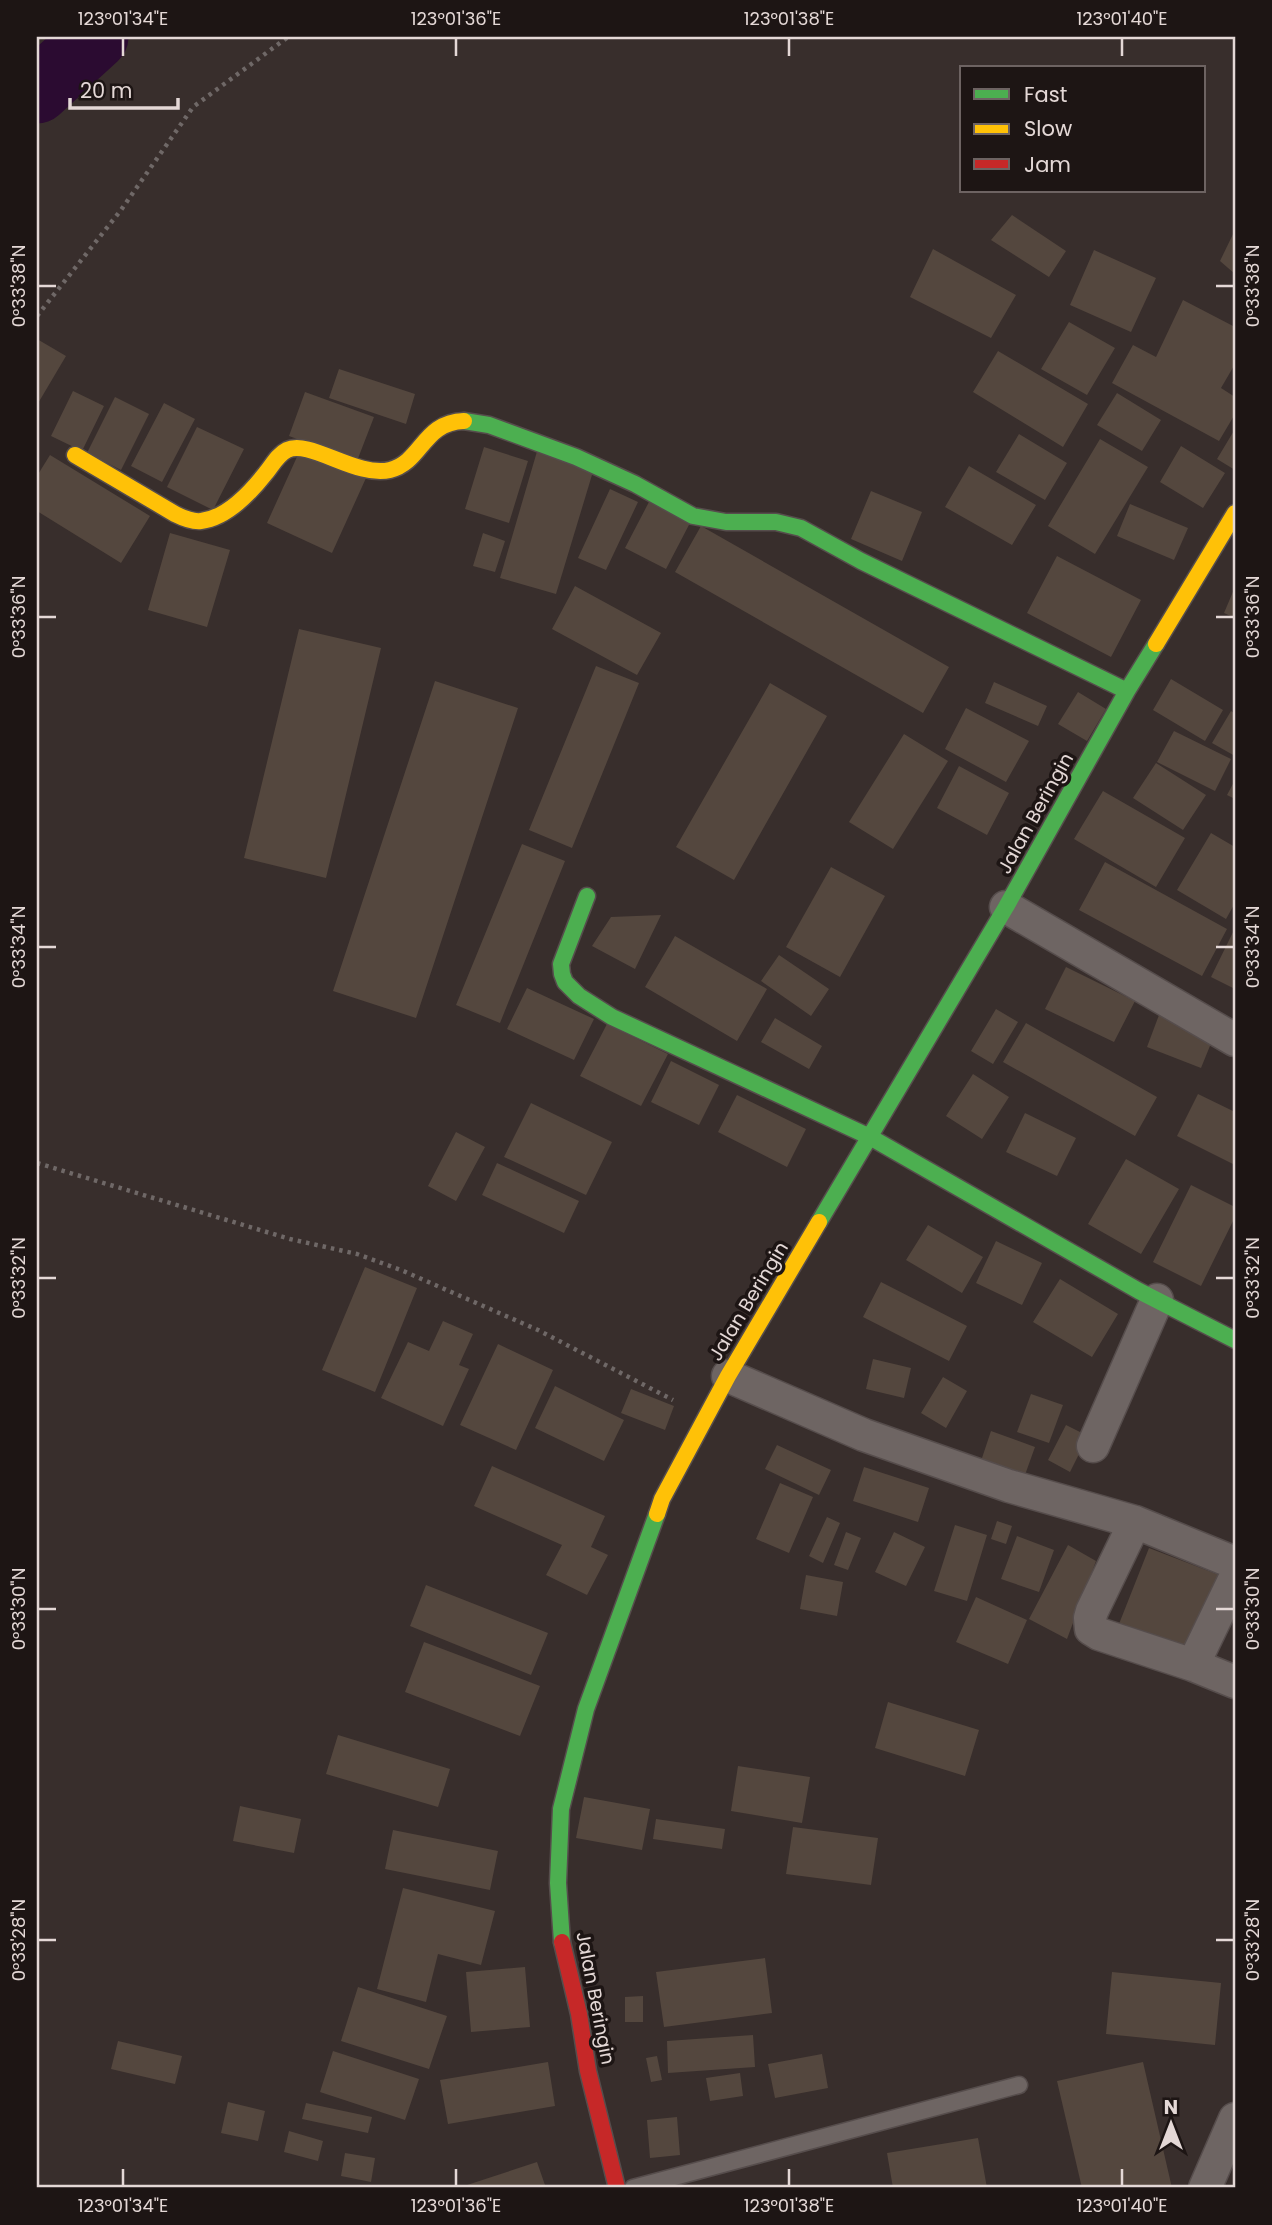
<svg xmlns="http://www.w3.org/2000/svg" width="1272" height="2225" font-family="Poppins,sans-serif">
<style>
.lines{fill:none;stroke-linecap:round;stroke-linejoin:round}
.river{stroke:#2b0b31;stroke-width:65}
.building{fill:#54473e}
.lane-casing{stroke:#564d4c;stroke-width:19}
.street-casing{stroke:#564d4c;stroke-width:35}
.fast-casing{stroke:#564d4c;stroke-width:19}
.slow-casing{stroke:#564d4c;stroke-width:19}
.jam-casing{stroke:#564d4c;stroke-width:19}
.path{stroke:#6f6867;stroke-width:4.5;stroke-dasharray:3.5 5;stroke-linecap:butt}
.lane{stroke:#6e6563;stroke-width:16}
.street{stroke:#6e6563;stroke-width:32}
.fast{stroke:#4caf50;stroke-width:16}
.slow{stroke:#ffc107;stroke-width:16}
.jam{stroke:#c62828;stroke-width:16}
.ticks{fill:none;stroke:#e4d8d6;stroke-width:2.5}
.labels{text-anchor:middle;stroke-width:7;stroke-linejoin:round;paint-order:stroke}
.street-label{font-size:19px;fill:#e4d8d6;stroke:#1d1514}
.neatline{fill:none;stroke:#e4d8d6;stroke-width:2.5}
.ticks-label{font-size:18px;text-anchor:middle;fill:#e4d8d6}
</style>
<rect width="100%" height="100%" fill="#382e2c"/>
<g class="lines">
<path class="river" d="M37,91L96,37"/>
</g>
<path class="building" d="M1012,215L1066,251L1049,277L991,240Z
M1235,230V274L1220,261Z
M933,249L1016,295L991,338L910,297Z
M1094,250L1156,278L1131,332L1070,305Z
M1183,300L1235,327V364L1221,388L1235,397V414L1219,441L1112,383L1133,345L1156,357Z
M1069,322L1115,348L1087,395L1041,369Z
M37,339L66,356L37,405Z
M998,351L1088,404L1063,447L973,392Z
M339,369L415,394L406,424L329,398Z
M73,391L104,406L82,451L51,436Z
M305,392L374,417L357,461L289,436Z
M1117,393L1161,420L1142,451L1097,425Z
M115,397L149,414L121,470L87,453Z
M164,403L195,419L162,482L131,466Z
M197,427L244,449L213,510L167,487Z
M1235,429V470L1217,459Z
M1019,434L1067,463L1045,500L996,472Z
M1100,439L1148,467L1095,554L1048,526Z
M1181,446L1225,473L1203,508L1160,482Z
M484,447L528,461L509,523L465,509Z
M301,448L366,478L332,553L267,523Z
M538,448L595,465L556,594L500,578Z
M50,455L150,516L121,563L37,511V476Z
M969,466L1036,505L1012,545L945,507Z
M610,489L638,502L606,570L578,558Z
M871,491L922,512L902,561L851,539Z
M650,500L691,521L666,569L625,548Z
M1130,504L1188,528L1174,560L1117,536Z
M701,526L949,667L923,713L675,572Z
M170,533L230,550L207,627L148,610Z
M483,533L505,541L495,572L473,566Z
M1057,556L1141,600L1111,657L1027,613Z
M575,586L661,633L637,675L552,629Z
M1235,587V618L1224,613Z
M299,629L381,648L326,878L244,858Z
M596,666L639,683L572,848L529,830Z
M1171,679L1223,710L1205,741L1153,710Z
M435,681L518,708L416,1018L333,991Z
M994,682L1047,706L1038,726L985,703Z
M770,683L827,716L734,880L676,847Z
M1078,692L1106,709L1087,741L1058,724Z
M966,708L1029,741L1006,782L945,749Z
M1231,711L1235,714V756L1212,743Z
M1174,731L1231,759L1215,791L1157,762Z
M904,734L948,761L893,849L849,822Z
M1156,763L1206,795L1183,830L1133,798Z
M959,766L1009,793L987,835L937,808Z
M1235,780V799L1227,795Z
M1103,791L1185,838L1156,887L1074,839Z
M1211,833L1235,847V903L1226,919L1177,890Z
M522,844L565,861L500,1023L456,1005Z
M1105,862L1227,929L1202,976L1079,910Z
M831,867L885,896L840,977L786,947Z
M661,915L635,969L592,946L611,917Z
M1235,928V989L1211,977Z
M675,936L767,989L737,1041L645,987Z
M779,955L829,989L811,1016L761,981Z
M1066,967L1135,1001L1114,1042L1045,1009Z
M527,988L594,1019L574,1060L507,1029Z
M996,1009L1018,1022L993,1064L971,1051Z
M1159,1015L1214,1036L1201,1068L1147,1047Z
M775,1018L822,1046L809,1069L761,1042Z
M1026,1023L1157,1097L1135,1136L1003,1062Z
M607,1024L668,1054L641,1106L580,1076Z
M671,1061L719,1085L699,1125L651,1102Z
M973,1074L1009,1097L982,1139L946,1116Z
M1198,1094L1235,1112V1165L1177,1136Z
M737,1095L806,1129L787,1167L718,1132Z
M531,1103L612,1142L586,1195L504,1157Z
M1025,1113L1076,1138L1057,1176L1006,1152Z
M456,1132L485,1147L456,1201L428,1186Z
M1126,1159L1179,1189L1141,1254L1088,1224Z
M497,1163L579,1201L564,1233L482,1195Z
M1191,1185L1235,1207V1217L1201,1286L1153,1262Z
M928,1225L983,1257L962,1293L906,1260Z
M996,1241L1042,1263L1022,1305L976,1283Z
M365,1267L417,1288L375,1392L322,1370Z
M1060,1279L1118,1314L1092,1357L1033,1322Z
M881,1282L967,1326L949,1361L863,1317Z
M443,1321L473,1334L459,1365L469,1369L443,1426L381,1398L408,1342L429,1351Z
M498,1344L553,1370L516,1450L460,1425Z
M873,1359L911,1368L904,1398L866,1389Z
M943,1377L967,1391L946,1428L921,1413Z
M555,1386L624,1420L604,1461L535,1428Z
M631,1389L674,1406L665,1430L621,1413Z
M1031,1394L1063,1405L1049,1443L1017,1432Z
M1066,1425L1088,1436L1070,1472L1048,1460Z
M991,1431L1035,1447L1021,1486L978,1470Z
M777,1445L831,1470L819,1495L765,1469Z
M492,1466L605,1516L591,1547L608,1555L587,1595L546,1575L562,1545L474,1506Z
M864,1467L929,1488L918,1522L853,1501Z
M780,1483L813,1497L789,1553L756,1539Z
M827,1517L840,1523L823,1563L809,1556Z
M997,1521L1012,1526L1006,1544L991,1539Z
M955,1525L987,1535L967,1601L934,1591Z
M846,1532L861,1538L848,1570L834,1565Z
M894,1532L925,1547L906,1586L875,1572Z
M1017,1536L1054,1550L1039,1592L1001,1579Z
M1068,1545L1096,1561L1067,1639L1029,1619Z
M1149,1548L1219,1575L1188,1656L1117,1629Z
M806,1575L843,1582L837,1616L800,1609Z
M426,1585L548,1633L531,1675L410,1626Z
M976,1597L1027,1620L1008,1664L956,1642Z
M424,1642L540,1686L520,1736L405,1692Z
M888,1702L979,1730L965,1776L875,1748Z
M338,1735L450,1769L438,1807L326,1774Z
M738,1766L810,1777L802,1823L731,1811Z
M584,1797L650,1809L642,1850L576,1838Z
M240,1806L301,1819L294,1853L233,1841Z
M656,1819L725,1829L722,1849L653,1839Z
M793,1827L878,1838L871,1885L786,1874Z
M393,1830L498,1851L490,1890L385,1869Z
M403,1888L495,1911L481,1965L438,1954L426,2002L377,1989Z
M765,1958L772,2013L664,2027L656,1972Z
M525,1967L530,2027L471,2032L466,1972Z
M1112,1972L1221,1983L1215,2045L1106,2034Z
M358,1987L447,2016L429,2069L341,2041Z
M643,1996V2022H625V1997Z
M753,2035L755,2067L668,2073L667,2041Z
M118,2041L182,2056L175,2084L111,2069Z
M333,2051L419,2079L405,2120L320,2092Z
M822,2054L828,2088L775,2098L768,2064Z
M657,2056L662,2080L651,2082L646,2058Z
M548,2062L555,2106L448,2124L440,2080Z
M1143,2062L1172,2188H1082L1057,2081Z
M740,2073L743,2096L710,2101L706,2078Z
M228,2102L265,2111L258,2141L221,2133Z
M306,2103L372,2117L368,2133L302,2119Z
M677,2117L680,2155L650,2158L647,2120Z
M289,2131L323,2141L318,2161L284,2152Z
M978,2138L987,2188H893L887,2153Z
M345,2153L375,2158L371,2182L341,2176Z
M537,2162L546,2188H465L464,2186Z"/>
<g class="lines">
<defs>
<path id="lane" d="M633,2188L1019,2085"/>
<path id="street" d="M1006,907L1235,1040
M728,1376L864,1435L1009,1486L1135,1522L1235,1563
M1093,1446L1157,1300
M1135,1522L1092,1611L1090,1618L1091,1629L1099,1634L1193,1665L1235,1682
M1193,1665L1235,1578
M1205,2188L1235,2119"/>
<path id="fast" d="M464,421L489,425L576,457L635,484L693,516L726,522H776L801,528L861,561L1127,691
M587,896L561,964L562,974L565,982L579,996L612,1017L870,1137L1139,1291L1235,1340
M819,1222L1006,907L1127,691L1156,644
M562,1942L558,1883L561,1809L586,1709L657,1514"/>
<path id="slow" d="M75,455L175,514C183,518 192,522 201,521C226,518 250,493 265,474C272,466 277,455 287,450C310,439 356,478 390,470C422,462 423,422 464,421
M1156,644L1235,513
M657,1514L662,1499L728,1376L819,1222"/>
<path id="jam" d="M562,1942L579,2014L588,2071L617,2188"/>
</defs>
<use href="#lane" class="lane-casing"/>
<use href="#street" class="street-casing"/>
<use href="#fast" class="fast-casing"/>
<use href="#slow" class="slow-casing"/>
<use href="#jam" class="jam-casing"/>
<path class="path" d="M37,316L121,210L193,107L288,37
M37,1163L290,1239L357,1254L401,1270L538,1330L673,1400"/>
<use href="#lane" class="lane"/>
<use href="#street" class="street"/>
<use href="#fast" class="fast"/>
<use href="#slow" class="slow"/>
<use href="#jam" class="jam"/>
</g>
<path class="ticks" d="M123,38V56M456,38V56M789,38V56M1122,38V56M38,286H56M1216,286H1234M38,617H56M1216,617H1234M38,947H56M1216,947H1234M38,1278H56M1216,1278H1234M38,1609H56M1216,1609H1234M38,1940H56M1216,1940H1234M123,2169V2186M456,2169V2186M789,2169V2186M1122,2169V2186"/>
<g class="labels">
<g class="street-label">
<text transform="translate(1035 813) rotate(-61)" y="7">Jalan Beringin</text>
<text transform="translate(748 1301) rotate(-59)" y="7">Jalan Beringin</text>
<text transform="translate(596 1998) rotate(79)" y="7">Jalan Beringin</text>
</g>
</g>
<rect width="1272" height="2225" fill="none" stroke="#1d1514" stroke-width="77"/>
<rect x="960" y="66" width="245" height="126" fill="#1d1514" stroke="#6d6362" stroke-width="2"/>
<rect x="974" y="89" width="35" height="10" fill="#4caf50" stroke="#6d6362" stroke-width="2"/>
<text x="1024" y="102" font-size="21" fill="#e4d8d6">Fast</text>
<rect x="974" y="124" width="35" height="10" fill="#ffc107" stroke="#6d6362" stroke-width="2"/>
<text x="1024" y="136" font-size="21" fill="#e4d8d6">Slow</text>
<rect x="974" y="159" width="35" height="10" fill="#c62828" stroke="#6d6362" stroke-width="2"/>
<text x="1024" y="172" font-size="21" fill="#e4d8d6">Jam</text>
<g transform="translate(1171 2124)" stroke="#1d1514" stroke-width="5" paint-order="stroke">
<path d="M0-5L12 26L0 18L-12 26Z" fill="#e4d8d6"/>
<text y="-10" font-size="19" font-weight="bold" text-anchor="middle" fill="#e4d8d6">N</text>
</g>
<path d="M70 98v10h108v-10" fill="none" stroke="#e4d8d6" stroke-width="3.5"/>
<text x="80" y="98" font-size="21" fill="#e4d8d6" stroke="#1d1514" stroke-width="5" paint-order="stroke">20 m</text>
<rect x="38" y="38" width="1196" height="2148" class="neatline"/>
<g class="ticks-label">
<text x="123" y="25">123°01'34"E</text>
<text x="456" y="25">123°01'36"E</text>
<text x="789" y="25">123°01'38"E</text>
<text x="1122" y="25">123°01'40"E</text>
<text transform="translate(19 286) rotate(-90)" y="6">0°33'38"N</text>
<text transform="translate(1253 286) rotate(-90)" y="6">0°33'38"N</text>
<text transform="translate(19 617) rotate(-90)" y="6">0°33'36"N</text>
<text transform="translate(1253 617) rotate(-90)" y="6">0°33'36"N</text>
<text transform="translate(19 947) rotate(-90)" y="6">0°33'34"N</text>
<text transform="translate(1253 947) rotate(-90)" y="6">0°33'34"N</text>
<text transform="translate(19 1278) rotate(-90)" y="6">0°33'32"N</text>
<text transform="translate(1253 1278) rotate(-90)" y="6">0°33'32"N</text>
<text transform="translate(19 1609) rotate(-90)" y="6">0°33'30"N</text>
<text transform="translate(1253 1609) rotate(-90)" y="6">0°33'30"N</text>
<text transform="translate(19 1940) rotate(-90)" y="6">0°33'28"N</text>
<text transform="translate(1253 1940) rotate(-90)" y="6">0°33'28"N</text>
<text x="123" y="2212">123°01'34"E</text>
<text x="456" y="2212">123°01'36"E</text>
<text x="789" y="2212">123°01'38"E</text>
<text x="1122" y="2212">123°01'40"E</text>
</g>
</svg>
